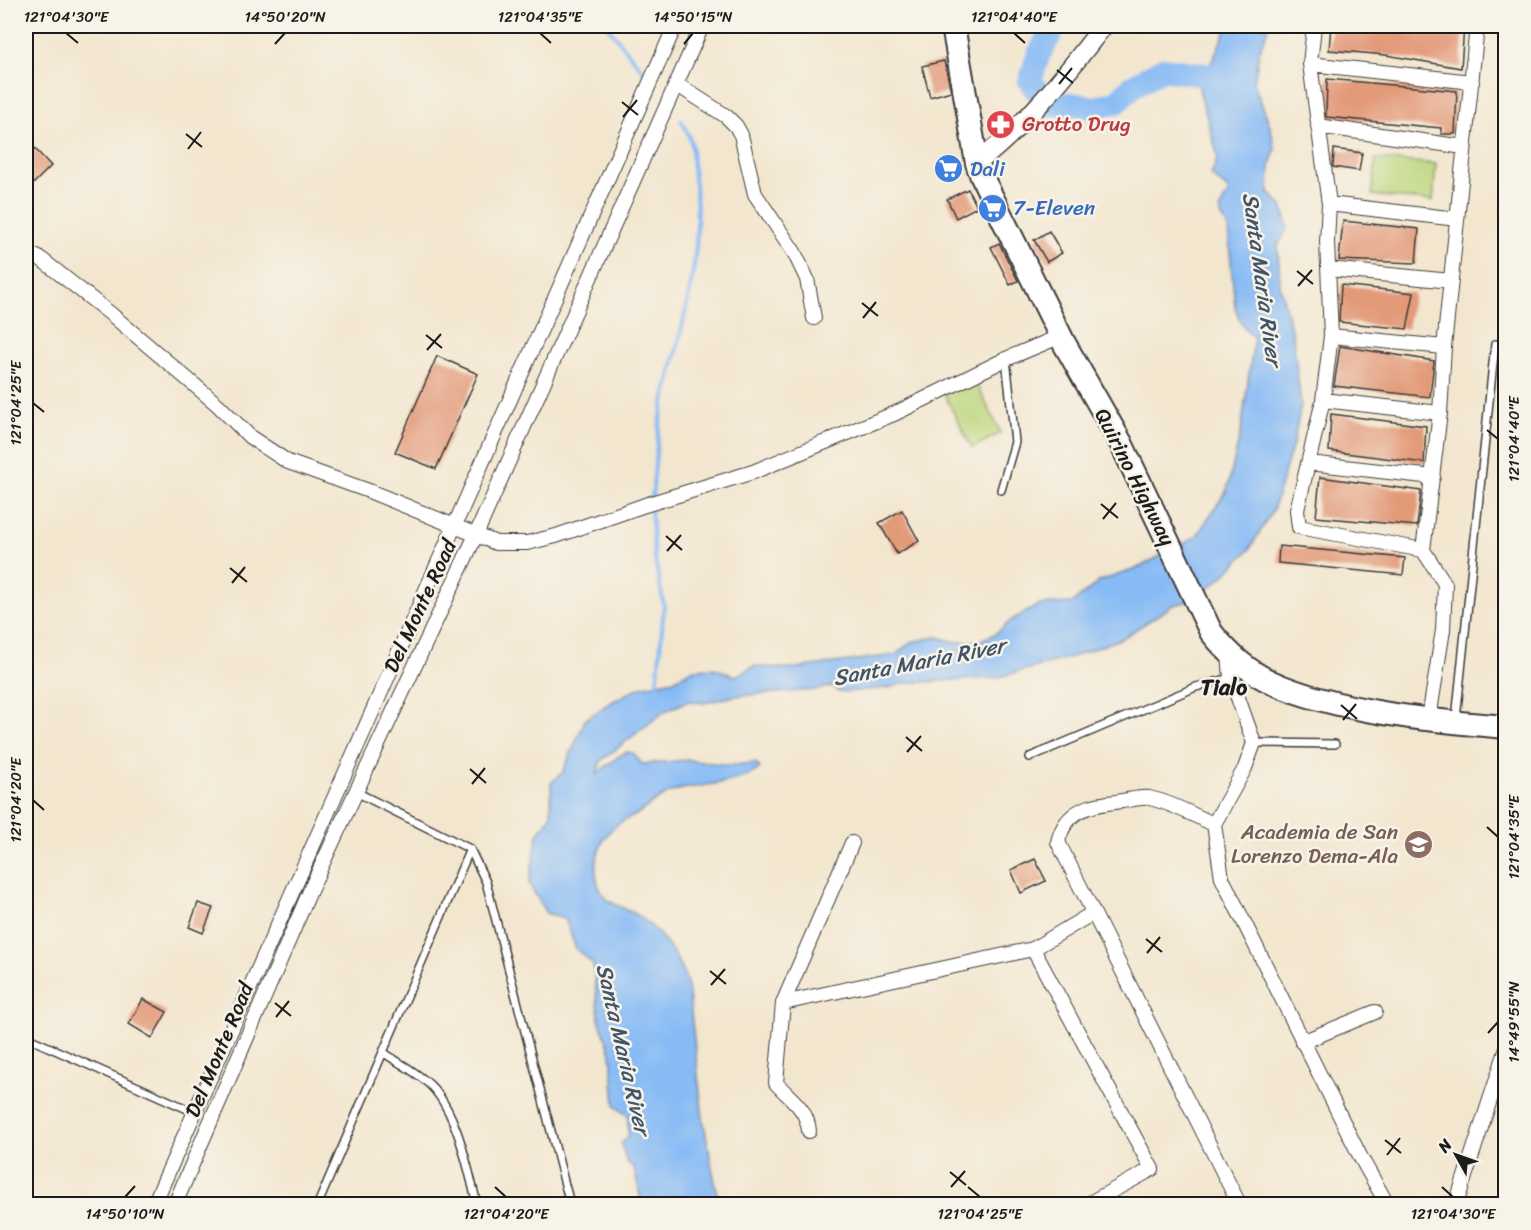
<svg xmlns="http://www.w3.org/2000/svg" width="1531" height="1230" font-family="Sriracha,sans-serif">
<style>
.green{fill:#bbd67c;stroke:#6c794c;stroke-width:1.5}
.water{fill:#88bbf5;stroke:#526c88;stroke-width:1.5}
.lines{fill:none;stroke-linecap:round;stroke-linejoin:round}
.stream{stroke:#88bbf5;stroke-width:4}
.river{stroke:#88bbf5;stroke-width:24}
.building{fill:#e39a79}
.service-casing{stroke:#3c3a37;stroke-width:10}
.minor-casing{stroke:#3c3a37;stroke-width:16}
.tertiary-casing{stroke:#3c3a37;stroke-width:21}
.primary-casing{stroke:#3c3a37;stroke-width:26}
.service{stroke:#fff;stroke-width:7}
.minor{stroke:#fff;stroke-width:14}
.tertiary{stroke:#fff;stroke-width:18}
.primary{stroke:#fff;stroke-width:22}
.ticks{fill:none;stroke:#1c1c1c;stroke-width:2}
.labels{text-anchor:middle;stroke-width:5;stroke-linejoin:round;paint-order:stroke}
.health-label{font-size:21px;fill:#be3a42;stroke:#f7f3e8;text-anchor:start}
.shop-label{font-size:21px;fill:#366cbe;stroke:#f7f3e8;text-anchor:start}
.street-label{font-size:21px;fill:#1c1c1c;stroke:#f7f3e8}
.education-label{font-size:21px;fill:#785e54;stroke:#f7f3e8;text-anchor:end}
.water-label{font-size:22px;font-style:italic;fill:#425468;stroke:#f7f3e8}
.neighbourhood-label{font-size:22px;font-weight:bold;fill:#1c1c1c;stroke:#f7f3e8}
.neatline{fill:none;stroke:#1c1c1c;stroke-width:2}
.ticks-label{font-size:15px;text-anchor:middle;fill:#1c1c1c}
</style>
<rect width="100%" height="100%" fill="#f7f3e8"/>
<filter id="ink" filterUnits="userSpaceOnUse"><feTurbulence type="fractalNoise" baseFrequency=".0167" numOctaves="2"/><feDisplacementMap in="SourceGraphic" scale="12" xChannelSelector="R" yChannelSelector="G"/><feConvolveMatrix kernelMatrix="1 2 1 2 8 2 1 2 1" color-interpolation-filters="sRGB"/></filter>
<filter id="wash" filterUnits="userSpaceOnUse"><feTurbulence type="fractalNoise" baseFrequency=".008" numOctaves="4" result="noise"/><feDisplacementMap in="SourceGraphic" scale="24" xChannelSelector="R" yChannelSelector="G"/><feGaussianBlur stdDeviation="1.35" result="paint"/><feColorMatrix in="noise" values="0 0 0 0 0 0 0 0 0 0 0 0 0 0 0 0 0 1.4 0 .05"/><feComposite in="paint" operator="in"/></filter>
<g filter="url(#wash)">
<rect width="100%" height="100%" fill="#f3e6cf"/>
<path class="green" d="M1376,159L1436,164L1433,201L1372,195Z
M973,378L1001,433L972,448L944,394Z"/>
<path class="water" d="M1228,26H1269L1259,52L1254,83L1270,126L1275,149L1270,166L1269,193L1282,206L1288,227L1278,246L1280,286L1293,337L1301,405L1293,444L1273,510L1249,550L1218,581L1191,601L1173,605L1123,638L1071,657L996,678L904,683L889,688L845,692H838L833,686L816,690L735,696L704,703L688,701L665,711L601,761L597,774L616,758L626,752L633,753L642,764L687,760L728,765L756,763L760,768C743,784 700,784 678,790C662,794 651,804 639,813C626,821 615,822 606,836C595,853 591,878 604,896C613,907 633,910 643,919C666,938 680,959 688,986L703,1119L719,1204H642L634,1168L627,1162L621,1144L628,1136V1116L615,1106L611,1053L599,1019L593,964L576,949L565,918L546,913L529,883L538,834L551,816V783L563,772L585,720L608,704L640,687L674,680L694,669L714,668L736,676L754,666L789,669L895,655L911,642L937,637L956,642L978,641L995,634L1013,619L1039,605L1072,603L1100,581L1136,569L1196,537L1227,490L1241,432L1254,338L1241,323L1235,307L1228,228L1219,210L1229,191L1211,175L1218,157L1199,89Z"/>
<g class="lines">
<path class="stream" d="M607,26L644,72
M652,498C655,468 656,437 663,407C680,329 706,258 694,177C690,148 697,149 681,120
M651,506L654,555L664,606L657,686"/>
<path class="river" d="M1055,26L1039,54L1030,81L1047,105L1072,104L1095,108L1117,102L1133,86L1163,69L1212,76L1231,67"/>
</g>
<g id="blocks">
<path class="building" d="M1331,26H1464L1461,68L1386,55L1329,50Z
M944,61L951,91L930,97L922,66Z
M1327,79L1457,91L1455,134H1441V128L1326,117Z
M26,139L51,166L26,191Z
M1334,149L1362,153L1359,171L1333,167Z
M968,189L977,207L956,218L947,199Z
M1343,221L1419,229L1416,263L1339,260Z
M1049,231L1062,253L1047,262L1034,240Z
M999,243L1018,281L1010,285L991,247Z
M1341,285L1414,293L1407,329L1339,322Z
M1340,346L1434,361L1430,397L1334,386Z
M437,356L478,374L436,469L395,452Z
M1331,414L1426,426L1424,463L1329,451Z
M1320,477L1421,491L1417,526L1316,517Z
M902,510L919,541L897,554L879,523Z
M1279,546L1405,558L1403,575L1278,563Z
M1035,859L1046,881L1021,893L1011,870Z
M198,903L213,908L203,933L189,927Z
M143,999L167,1012L152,1038L129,1024Z"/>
</g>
</g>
<g filter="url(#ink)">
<use href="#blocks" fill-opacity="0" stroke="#3c3a37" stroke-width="1.5"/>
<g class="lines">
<defs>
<path id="service" d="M1001,490L1015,442L1006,359
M1456,719L1495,344L1506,345
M1254,743L1335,744
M1030,757L1196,687L1231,678
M356,792L470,849L486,882L570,1204
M26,1037L194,1112
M384,1053C399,1063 417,1072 430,1085C457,1111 468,1169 477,1204
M318,1204L470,849"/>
<path id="minor" d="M1314,26L1310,64L1329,204L1327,242L1331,336L1323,400L1297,510L1299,527L1423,550
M1310,64L1472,82
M676,84L726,116L736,126L741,135L755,194L794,252L807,279L814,318
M1318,126L1464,147
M1329,204L1457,219
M26,252L41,259L112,315L218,405L250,437L288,462L369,491L496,543H527L556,536L645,505L753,472L896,413L1006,359L1061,336
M1329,269L1451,281
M1331,336L1444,347
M1323,400L1440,413
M1309,463L1433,477
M1229,654L1231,678L1254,743L1245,768L1214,824L1222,878L1361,1158L1387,1204
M1429,718L1443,630L1445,584L1423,550L1440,413L1444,347L1477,26
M1214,824C1194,816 1171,802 1149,798C1141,797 1130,800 1122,801C1091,805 1066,808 1058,842L1239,1204
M783,1003L1033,949
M1302,1042L1375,1012
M809,1131C807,1108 791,1100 776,1083L783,1003L852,843
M154,1204C327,811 504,420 675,26
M175,1204L313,884L475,537L702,26
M1088,1204L1152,1169L1033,949L1093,913
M1456,1204L1506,1051"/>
<path id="tertiary" d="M977,163C1026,125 1066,75 1103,26"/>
<path id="primary" d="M953,26L977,163L982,177L1064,343L1121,443L1211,632C1227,652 1247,671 1271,682C1338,712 1433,721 1506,727"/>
</defs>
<use href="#service" class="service-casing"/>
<use href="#minor" class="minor-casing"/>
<use href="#tertiary" class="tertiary-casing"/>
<use href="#primary" class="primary-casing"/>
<use href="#service" class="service"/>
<use href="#minor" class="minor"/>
<use href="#tertiary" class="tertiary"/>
<use href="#primary" class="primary"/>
</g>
</g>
<path class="ticks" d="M66,33L78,43M540,33L551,43M1014,33L1025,43M275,44L285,33M684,44L693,33M1057,70L1073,83M1059,84L1072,68M622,102L638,115M623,117L637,100M186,134L202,147M188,149L201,132M1297,271L1313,284M1298,286L1312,270M862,303L878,316M863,318L876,302M426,335L442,348M427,350L441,334M33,403L44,412M1487,430L1498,439M1101,504L1118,518M1103,519L1116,503M666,536L682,550M667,551L681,535M230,568L247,582M232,583L245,567M1341,705L1357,719M1343,720L1356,704M906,737L922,751M907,752L921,736M470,769L486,783M472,784L485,768M33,800L44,810M1487,827L1498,837M1146,939L1162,952M1147,953L1160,937M710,971L726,984M711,985L725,969M275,1003L291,1016M276,1017L289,1001M1488,1033L1498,1022M1385,1140L1401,1153M1387,1155L1400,1138M950,1172L966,1185M495,1187L506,1197M951,1187L965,1171M968,1187L980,1197M1442,1187L1453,1197M125,1197L135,1186"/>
<defs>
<symbol id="pharmacy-disc" viewBox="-11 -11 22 22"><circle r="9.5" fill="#e0444e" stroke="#f7f3e8"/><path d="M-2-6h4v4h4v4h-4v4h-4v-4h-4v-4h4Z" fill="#fff"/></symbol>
<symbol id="supermarket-disc" viewBox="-11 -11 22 22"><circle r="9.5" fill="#3f7fe0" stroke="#f7f3e8"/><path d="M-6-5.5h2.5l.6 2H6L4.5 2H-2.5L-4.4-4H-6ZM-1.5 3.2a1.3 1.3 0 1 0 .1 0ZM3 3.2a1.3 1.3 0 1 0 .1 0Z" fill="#fff"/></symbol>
<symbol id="school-disc" viewBox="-11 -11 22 22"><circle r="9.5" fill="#8d6e63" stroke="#f7f3e8"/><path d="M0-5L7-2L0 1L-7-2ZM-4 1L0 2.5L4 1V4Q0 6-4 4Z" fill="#fff"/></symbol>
</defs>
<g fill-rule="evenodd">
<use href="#pharmacy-disc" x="984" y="108" width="33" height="33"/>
<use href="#supermarket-disc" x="932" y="152" width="33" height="33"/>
<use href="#supermarket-disc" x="976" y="192" width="33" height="33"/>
<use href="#school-disc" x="1402" y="828" width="33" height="33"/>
</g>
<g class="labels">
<g class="health-label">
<text x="1022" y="131">Grotto Drug</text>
</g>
<g class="shop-label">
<text x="970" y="176">Dali</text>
<text x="1013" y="215">7-Eleven</text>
</g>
<g class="street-label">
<text transform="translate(1135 477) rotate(63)" y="7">Quirino Highway</text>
<text transform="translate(420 606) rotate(-65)" y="7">Del Monte Road</text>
<text transform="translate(219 1050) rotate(-67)" y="7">Del Monte Road</text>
</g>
<g class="education-label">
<text x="1398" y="839">Academia de San<tspan x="1398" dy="24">Lorenzo Dema-Ala</tspan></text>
</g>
<g class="water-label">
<text transform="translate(1263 279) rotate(82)" y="8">Santa Maria River</text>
<text transform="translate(919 661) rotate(-11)" y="8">Santa Maria River</text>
<text transform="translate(624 1049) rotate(77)" y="8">Santa Maria River</text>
</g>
<g class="neighbourhood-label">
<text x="1224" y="695">Tialo</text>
</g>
</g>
<rect width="1531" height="1230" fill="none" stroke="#f7f3e8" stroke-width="66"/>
<g transform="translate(1456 1155) rotate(310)" stroke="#f7f3e8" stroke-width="4.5" paint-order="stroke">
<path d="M0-4.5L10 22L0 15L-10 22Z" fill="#1c1c1c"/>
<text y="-9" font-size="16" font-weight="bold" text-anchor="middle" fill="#1c1c1c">N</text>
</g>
<rect x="33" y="33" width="1465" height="1164" class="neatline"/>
<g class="ticks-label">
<text x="66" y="22">121°04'30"E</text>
<text x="285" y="22">14°50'20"N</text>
<text x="540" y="22">121°04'35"E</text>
<text x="693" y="22">14°50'15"N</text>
<text x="1014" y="22">121°04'40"E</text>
<text transform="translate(16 403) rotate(-90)" y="5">121°04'25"E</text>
<text transform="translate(1514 439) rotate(-90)" y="5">121°04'40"E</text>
<text transform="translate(16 800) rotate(-90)" y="5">121°04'20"E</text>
<text transform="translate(1514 837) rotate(-90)" y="5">121°04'35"E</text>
<text transform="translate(1514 1022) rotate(-90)" y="5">14°49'55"N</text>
<text x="125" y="1219">14°50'10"N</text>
<text x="506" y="1219">121°04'20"E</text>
<text x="980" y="1219">121°04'25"E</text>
<text x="1453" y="1219">121°04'30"E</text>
</g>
</svg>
